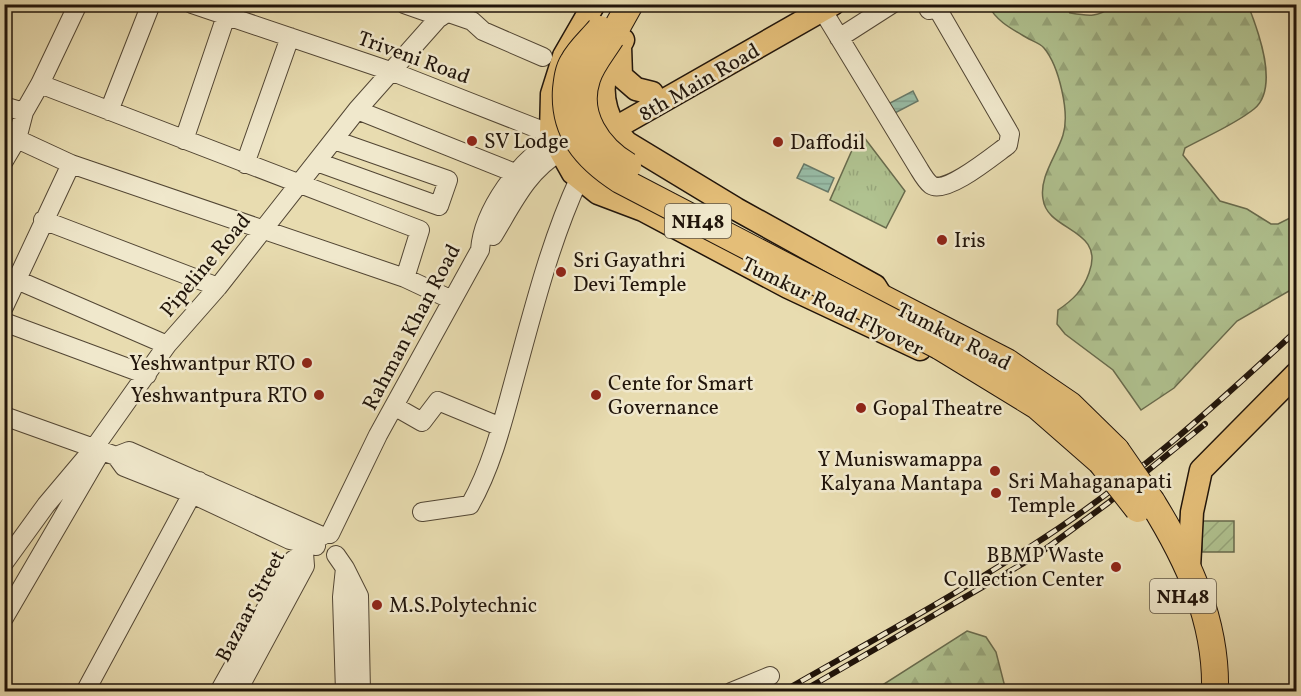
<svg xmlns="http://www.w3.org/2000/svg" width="1301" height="696" font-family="Vollkorn,serif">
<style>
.grass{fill:url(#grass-tufts);stroke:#686b4d;stroke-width:1.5}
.forest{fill:url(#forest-firs);stroke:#686b4d;stroke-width:1.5}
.garden{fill:url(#garden-furrows);stroke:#686b4d;stroke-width:1.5}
.water{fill:url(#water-rules);stroke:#687968;stroke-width:1.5}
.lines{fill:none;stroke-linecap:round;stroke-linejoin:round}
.minor-casing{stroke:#524634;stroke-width:20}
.major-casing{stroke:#20140a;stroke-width:25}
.highway-casing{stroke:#20140a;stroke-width:28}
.minor{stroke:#f0e8cc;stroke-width:18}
.major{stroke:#e4be78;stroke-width:22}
.highway{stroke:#e4be78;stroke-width:26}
.rail-casing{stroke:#20140a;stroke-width:6}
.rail{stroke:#f0e8cc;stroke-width:4;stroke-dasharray:11;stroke-linecap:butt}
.highway-bridge-casing{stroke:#20140a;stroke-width:28;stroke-linecap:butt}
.highway-bridge{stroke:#e4be78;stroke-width:26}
.poi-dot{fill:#8f2418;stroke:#f0e8cc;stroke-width:2}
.labels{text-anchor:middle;stroke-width:5;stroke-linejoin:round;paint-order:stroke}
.shield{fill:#f0e8cc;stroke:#5e5444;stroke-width:1.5}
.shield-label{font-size:20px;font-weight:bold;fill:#20140a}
.street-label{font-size:21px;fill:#20140a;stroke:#f0e8cc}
.poi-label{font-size:21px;fill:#20140a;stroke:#f0e8cc;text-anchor:start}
</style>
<defs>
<pattern id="grass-tufts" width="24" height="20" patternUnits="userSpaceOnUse" patternTransform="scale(1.5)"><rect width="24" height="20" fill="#b0c290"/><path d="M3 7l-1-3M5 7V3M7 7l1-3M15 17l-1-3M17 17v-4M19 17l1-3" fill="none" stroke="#97a67b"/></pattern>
<pattern id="forest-firs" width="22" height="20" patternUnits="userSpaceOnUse" patternTransform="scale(1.5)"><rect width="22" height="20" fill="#b0c290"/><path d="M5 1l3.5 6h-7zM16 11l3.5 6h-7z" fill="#97a67b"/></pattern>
<pattern id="garden-furrows" width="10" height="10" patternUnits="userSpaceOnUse" patternTransform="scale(1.5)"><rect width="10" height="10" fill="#b0c290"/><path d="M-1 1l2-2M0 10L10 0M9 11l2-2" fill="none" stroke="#97a67b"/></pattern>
<pattern id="water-rules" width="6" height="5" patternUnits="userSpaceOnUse" patternTransform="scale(1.5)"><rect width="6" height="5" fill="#98bca6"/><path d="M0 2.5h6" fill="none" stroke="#83a18e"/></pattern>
</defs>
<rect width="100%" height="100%" fill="#e8dcb0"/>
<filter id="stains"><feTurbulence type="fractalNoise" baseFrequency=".00333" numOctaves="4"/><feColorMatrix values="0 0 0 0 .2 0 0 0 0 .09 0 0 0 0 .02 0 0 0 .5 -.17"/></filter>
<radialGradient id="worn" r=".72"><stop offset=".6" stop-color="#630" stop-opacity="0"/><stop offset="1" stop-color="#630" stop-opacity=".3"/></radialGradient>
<path class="grass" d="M860,132L905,191L886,228L830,200Z"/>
<path class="forest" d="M988,5H1065L1070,13C1088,16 1099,18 1113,5H1248C1258,30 1280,88 1254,109C1234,125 1207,136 1185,148L1183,155L1220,201L1247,209L1271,224H1278L1296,215V287L1237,321L1174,388L1141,410L1113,370L1065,334L1057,324L1058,310C1073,300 1083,290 1089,273C1106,228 1047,232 1043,199C1039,177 1057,155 1063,135C1070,113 1059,66 1044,48C1041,44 1033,41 1029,39C1012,29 997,22 988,5Z
M967,631L986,637L996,652L1006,691H873Z"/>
<path class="garden" d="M1202,521H1234V552H1202Z"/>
<path class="water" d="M913,91L918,101L893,114L888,104Z
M804,164L834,178L828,192L797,178Z"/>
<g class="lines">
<defs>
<path id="minor" d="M192,4L393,72L551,134
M404,4L441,17
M823,11L919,169C922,174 926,181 931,185C946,195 994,155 1008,145L1010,134L937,8L929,10L926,4
M446,12L472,21L483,31L543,57
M839,38L892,4
M40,84L420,230L405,278
M4,106L24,112
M357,110L515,173
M109,111L151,4
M17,139L71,164L405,278L452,300
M184,140L226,16
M4,161L17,139L24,112L40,84L78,4
M317,162L439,206L448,180L334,140
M245,164L290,37
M43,220L218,287
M493,236C512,205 527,171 560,152
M17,280L167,345
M4,307L71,164
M4,322L147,375
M394,406L422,422L438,401L501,427
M4,416L116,456L124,467L192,494L290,540L316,546
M116,456L129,451L322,536
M422,512L470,505C491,468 502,425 513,384C532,315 549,244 579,179
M330,534L378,435L480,250C483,210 520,160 554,140
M336,555L345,568L342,597L345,692
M4,563L46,505L94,448L167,345L218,287L357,110L451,4
M345,568L359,596L361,692
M4,618L99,455
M85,692L199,481
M219,692L293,560L304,553L305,566L237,692
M731,692L770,676"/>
<path id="major" d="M594,4L564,56L552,94L551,134L573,173L598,193L643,210L788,287L920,349
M623,40C618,50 610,58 607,69C598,96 608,124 627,143L736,209L875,286L880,294
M620,46L621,76L636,89L652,93
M603,135L833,4
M1189,568L1192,512L1201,470L1296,374"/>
<path id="highway" d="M611,38L630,4
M863,288L1007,362L1070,405L1116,450
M939,346L1037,406L1101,462
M1152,502C1188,560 1217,621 1215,692"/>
</defs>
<use href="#minor" class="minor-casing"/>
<use href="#major" class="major-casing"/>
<use href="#highway" class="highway-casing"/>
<use href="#minor" class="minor"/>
<use href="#major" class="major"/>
<use href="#highway" class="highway"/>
<defs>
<path id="rail" d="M782,692C866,644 952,597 1033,545C1128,485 1214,407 1296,331
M801,692L1036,556L1108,503L1205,424"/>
</defs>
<use href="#rail" class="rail-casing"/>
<use href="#rail" class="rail"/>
<defs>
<path id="highway-bridge" d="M600,29C591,40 579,50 573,62C568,70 567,80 566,89C563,132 586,158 620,180L939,346
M611,38C603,51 591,65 587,79C575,115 598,148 628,166
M1116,450L1152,502
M1101,462L1138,509"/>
</defs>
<use href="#highway-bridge" class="highway-bridge-casing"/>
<use href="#highway-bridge" class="highway-bridge"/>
</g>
<g class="poi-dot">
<circle cx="472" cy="141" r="6"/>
<circle cx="778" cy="142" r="6"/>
<circle cx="942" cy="240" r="6"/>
<circle cx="561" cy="272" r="6"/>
<circle cx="307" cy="363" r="6"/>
<circle cx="319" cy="395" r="6"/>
<circle cx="596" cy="395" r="6"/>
<circle cx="861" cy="408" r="6"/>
<circle cx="995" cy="471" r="6"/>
<circle cx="996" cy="493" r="6"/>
<circle cx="1116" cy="567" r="6"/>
<circle cx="377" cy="605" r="6"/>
</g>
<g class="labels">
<g class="shield">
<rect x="665" y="204" width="66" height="34" rx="4.5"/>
<rect x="1150" y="579" width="66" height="34" rx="4.5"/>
</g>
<g class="shield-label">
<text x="698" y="228">NH48</text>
<text x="1183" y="603">NH48</text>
</g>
<g class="street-label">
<text transform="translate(414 57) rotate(20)" y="7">Triveni Road</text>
<text transform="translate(699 82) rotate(-30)" y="7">8th Main Road</text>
<text transform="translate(205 265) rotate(-50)" y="7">Pipeline Road</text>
<text transform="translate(833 306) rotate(26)" y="7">Tumkur Road Flyover</text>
<text transform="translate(411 327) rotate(-62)" y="7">Rahman Khan Road</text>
<text transform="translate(954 336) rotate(27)" y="7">Tumkur Road</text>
<text transform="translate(250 606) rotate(-62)" y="7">Bazaar Street</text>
</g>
<g class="poi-label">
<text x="484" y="148">SV Lodge</text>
<text x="790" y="149">Daffodil</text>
<text x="954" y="247">Iris</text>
<text x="573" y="267">Sri Gayathri<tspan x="573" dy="24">Devi Temple</tspan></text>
<text x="295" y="370" text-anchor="end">Yeshwantpur RTO</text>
<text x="608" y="390">Cente for Smart<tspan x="608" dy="24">Governance</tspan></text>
<text x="307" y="402" text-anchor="end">Yeshwantpura RTO</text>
<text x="873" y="415">Gopal Theatre</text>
<text x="983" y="466" text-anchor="end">Y Muniswamappa<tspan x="983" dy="24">Kalyana Mantapa</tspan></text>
<text x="1008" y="488">Sri Mahaganapati<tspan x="1008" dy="24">Temple</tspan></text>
<text x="1104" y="562" text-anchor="end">BBMP Waste<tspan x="1104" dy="24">Collection Center</tspan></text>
<text x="389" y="612">M.S.Polytechnic</text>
</g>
</g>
<rect width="1301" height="696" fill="none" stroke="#e8dcb0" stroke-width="24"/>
<rect x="6" y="6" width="1289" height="684" fill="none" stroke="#20140a" stroke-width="3"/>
<rect x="12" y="12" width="1277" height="672" fill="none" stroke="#20140a" stroke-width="1.5"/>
<rect width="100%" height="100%" filter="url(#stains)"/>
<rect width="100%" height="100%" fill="url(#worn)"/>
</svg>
